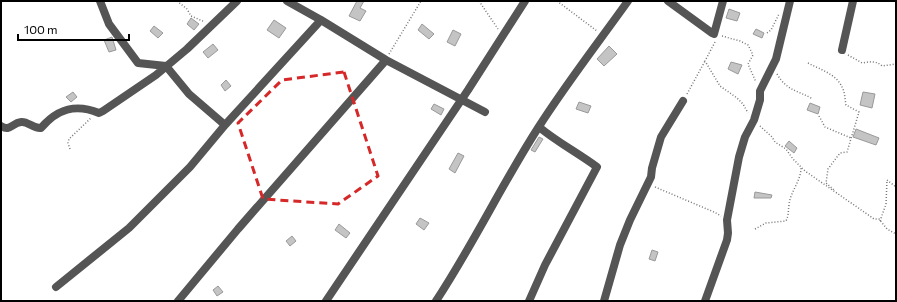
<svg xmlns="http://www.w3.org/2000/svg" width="897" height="302" font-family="Commissioner,sans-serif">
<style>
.building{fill:#c4c4c4;stroke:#999}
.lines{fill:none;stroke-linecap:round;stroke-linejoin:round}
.path{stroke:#777;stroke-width:1.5;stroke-dasharray:1 2;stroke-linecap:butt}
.minor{stroke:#555;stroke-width:8}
.marked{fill:none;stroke:#d62828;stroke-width:3;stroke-dasharray:8 5;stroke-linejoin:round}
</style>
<rect width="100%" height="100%" fill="#fff"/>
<path class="building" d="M357,1H364L360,8L366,11L360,21L349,16Z
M729,9L740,13L737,21L726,18Z
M191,18L199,24L194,30L187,24Z
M274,20L286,28L279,38L267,30Z
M422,24L434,34L429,39L418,30Z
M154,26L163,33L158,38L150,31Z
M756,29L764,33L762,38L753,34Z
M453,30L461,34L455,46L447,42Z
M112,37L116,50L109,52L104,40Z
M213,44L218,50L208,58L203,52Z
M609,46L617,54L604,66L597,59Z
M731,62L742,65L738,74L728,69Z
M226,80L231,86L225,91L221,85Z
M73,92L77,97L71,102L66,97Z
M863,92L875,94L872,108L860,105Z
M579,102L591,106L588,113L576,109Z
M810,103L820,107L818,114L807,110Z
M434,104L444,109L441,115L431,109Z
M856,129L879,138L876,145L853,137Z
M539,137L543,139L535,152L531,150Z
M789,141L797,148L794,153L785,146Z
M458,153L464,156L455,173L449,169Z
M755,192L772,195L771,198H754Z
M420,218L429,223L424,230L416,224Z
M339,224L350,233L346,238L335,230Z
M292,236L296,241L290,246L286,241Z
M652,250L658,252L655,261L649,259Z
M218,286L223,292L217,296L213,290Z"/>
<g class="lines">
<path class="path" d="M177,1L187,9L191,16L205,22
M479,1L498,29
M557,1L597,31
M767,33L771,30L779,14
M722,36L740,41L748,45L753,55L748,64L756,82
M715,42L705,61L720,86L737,98L743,104L748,113
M389,54L421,1
M848,55L862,63C869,62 876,60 882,66L896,64
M808,63C821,70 837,74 843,89C845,94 845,100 846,105L859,112L847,152L840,153L828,169L826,183L834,190
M777,74C787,91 797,90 813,99
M687,94L705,61
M819,116L825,127L851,138
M760,126L772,137L775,142L786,149L793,159L805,171L867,214L874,219H879L887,229L896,234
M70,149L68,143L69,139L91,118
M887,180L896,187
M655,187L714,212L721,216
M880,221L886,204L887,180
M755,229L766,223L786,221C789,214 788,212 789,205C790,192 801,181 801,168"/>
<path class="minor" d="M100,1L109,24L138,63L166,66L189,94L225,125
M287,1L321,20L386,60L485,112
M668,1L712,33
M714,34L723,1
M842,50L853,1
M1,126C10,132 12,123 21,122C28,121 33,129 41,128C57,109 75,103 99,113L103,111L156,75L187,49L237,1
M56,287L129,228L190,167L225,125L321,20
M178,301L238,229L386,60
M326,301L468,90L525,1
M436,301C473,245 502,184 538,128C566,84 598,43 628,1
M529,301L545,265L597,167C578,153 557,142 539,127
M604,301L620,245L630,220L651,177L652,168L661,137L683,101
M705,301L727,240L728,233L727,220L739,157L745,137L754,120L760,100V91L776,59L790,1"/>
</g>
<path class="marked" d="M344,72L378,176L338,204L263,199L238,123L282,80Z"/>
<rect width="897" height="302" fill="none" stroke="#000000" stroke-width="4"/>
<path d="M18 34v6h111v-6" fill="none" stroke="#000000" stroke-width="2"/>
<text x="24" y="34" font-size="12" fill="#000000" stroke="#ffffff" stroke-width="3" paint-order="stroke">100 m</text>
</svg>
